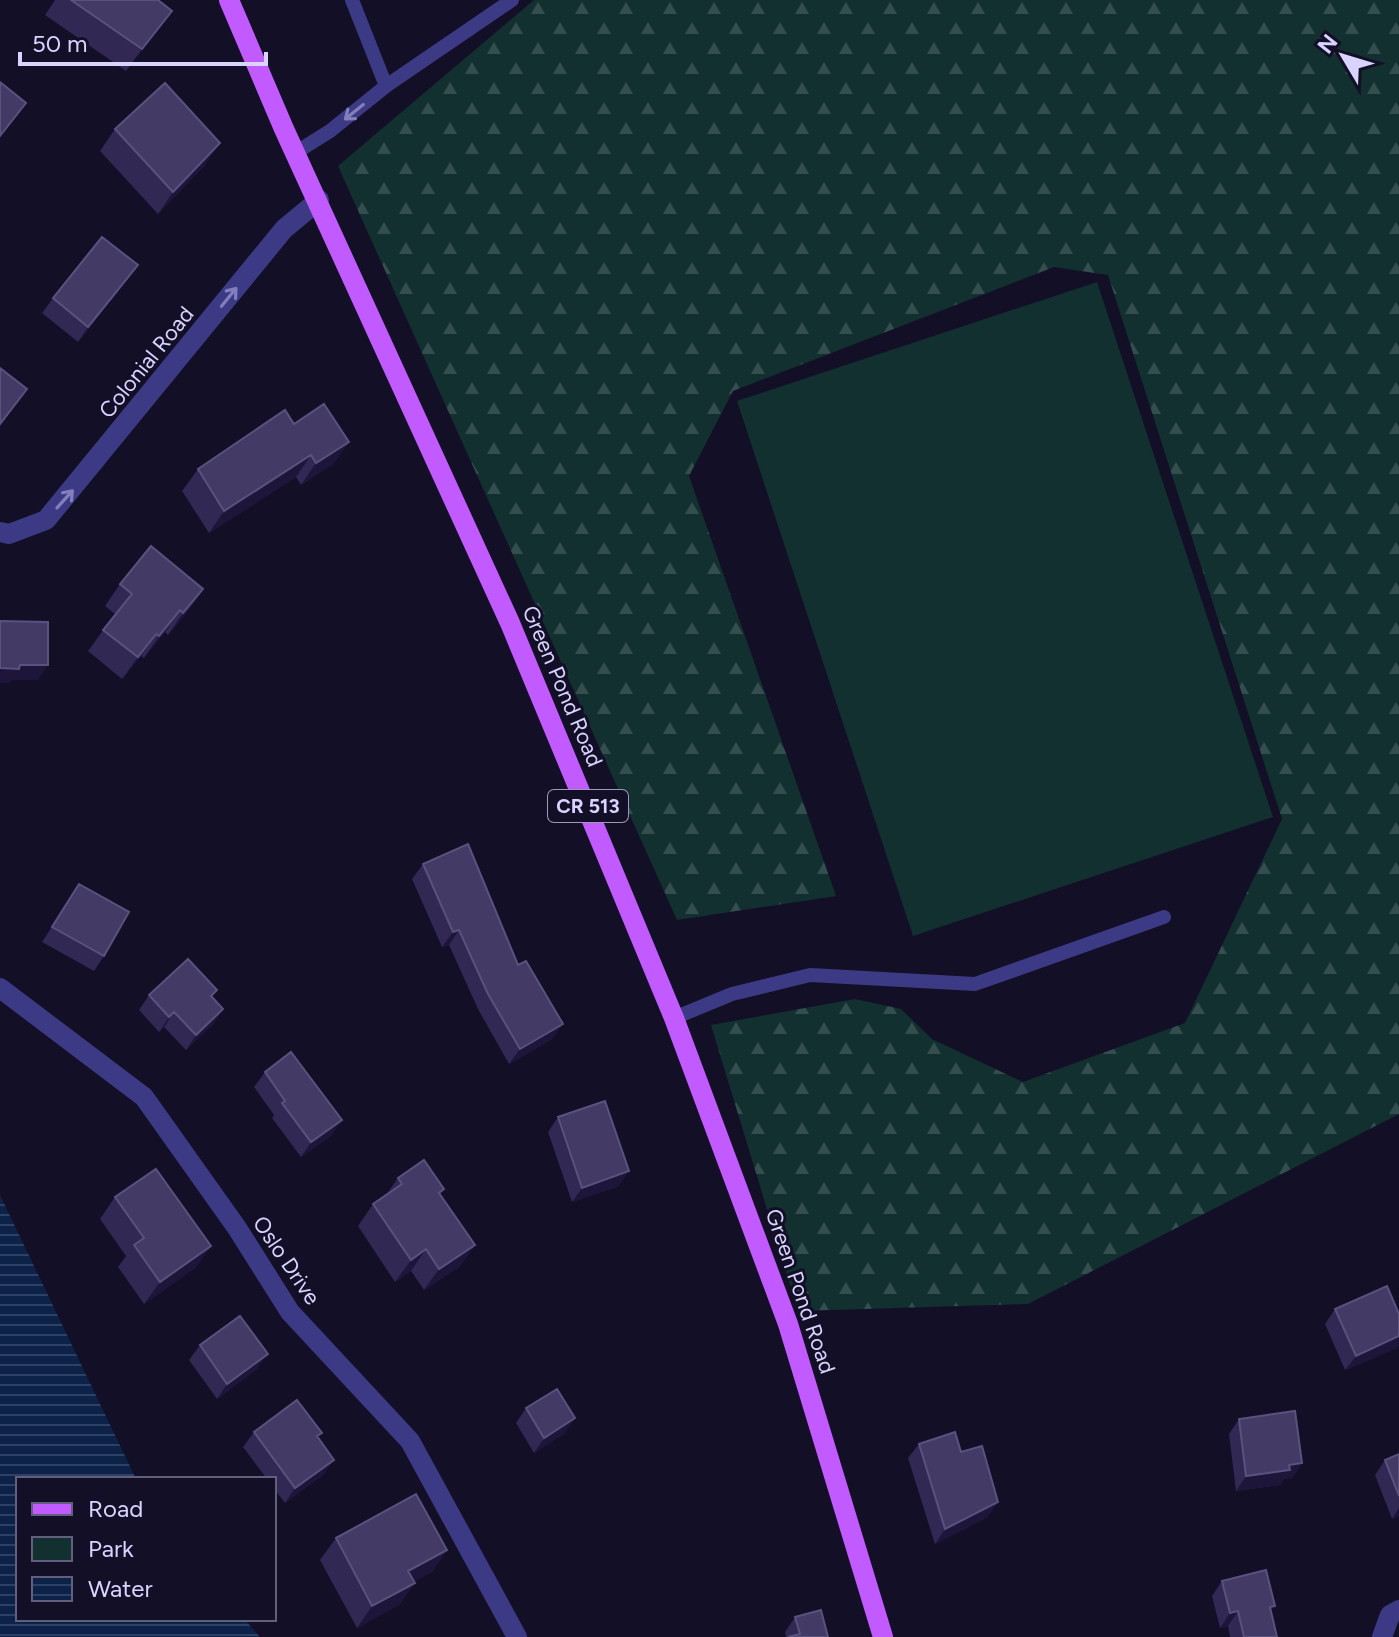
<svg xmlns="http://www.w3.org/2000/svg" width="1399" height="1637" font-family="Figtree,sans-serif">
<style>
.green{fill:#12302f}
.forest{fill:url(#forest-firs)}
.water{fill:url(#water-rules)}
.lines{fill:none;stroke-linecap:round;stroke-linejoin:round}
.lane{stroke:#3d3a85;stroke-width:14}
.street{stroke:#3d3a85;stroke-width:20}
.primary{stroke:#c25bff;stroke-width:20}
.wall{fill:#312854}
.shaded-wall{fill:#1d163a}
.building{fill:#433a66;stroke:#5a527e;stroke-width:2}
.oneway{stroke:#837fbc}
.labels{text-anchor:middle;stroke-width:6;stroke-linejoin:round;paint-order:stroke}
.shield{fill:#130f26;stroke:#9e99be;stroke-width:2}
.shield-label{font-size:20px;font-weight:bold;fill:#d9d4ff}
.street-label{font-size:22px;fill:#d9d4ff;stroke:#130f26}
</style>
<defs>
<pattern id="forest-firs" width="22" height="20" patternUnits="userSpaceOnUse" patternTransform="scale(2)"><rect width="22" height="20" fill="#12302f"/><path d="M5 1l3.5 6h-7zM16 11l3.5 6h-7z" fill="#344d4e"/></pattern>
<pattern id="water-rules" width="6" height="5" patternUnits="userSpaceOnUse" patternTransform="scale(2)"><rect width="6" height="5" fill="#0c2248"/><path d="M0 2.5h6" fill="none" stroke="#2f4163"/></pattern>
</defs>
<rect width="100%" height="100%" fill="#130f26"/>
<path class="green" d="M1097,282L1273,817L913,936L737,401Z"/>
<path class="forest" d="M534,0H1399V1114L1028,1304L798,1311L711,1025L855,999L901,1009L932,1039L1023,1082L1185,1023L1282,819L1108,275L1054,267L733,391L689,476L836,896L677,920L338,166Z"/>
<path class="water" d="M0,1195L136,1479H18V1619H244L260,1637H0Z"/>
<g class="lines">
<path class="lane" d="M386,86L512,0
M295,153L330,131L386,86L352,0
M674,1018L732,994L810,975L975,984L1164,917"/>
<path class="street" d="M0,532L9,534L46,520L284,229L319,200
M0,988L144,1097L237,1228L290,1312L410,1441L517,1637
M1382,1637L1390,1615L1399,1610"/>
<path class="primary" d="M229,0L284,129L510,623L674,1018L788,1324L883,1637"/>
</g>
<path class="wall" d="M55,0H158L172,11L126,71L45,15Z
M115,129L205,165L158,214L100,151Z
M138,265L78,342L42,313L53,298Z
M294,424L349,442L333,464L301,485L296,477L209,533L182,491L198,469Z
M120,584L203,589L188,611L168,635L165,632L144,658L141,656L122,679L88,651L115,614L105,606Z
M423,864L518,965L552,1039L509,1064L478,1009L449,945L442,947L412,879Z
M79,885L104,956L94,971L42,942Z
M217,990L212,997L223,1009L213,1024L186,1050L164,1027L159,1032L139,1010L149,995Z
M265,1072L332,1135L301,1157L272,1118L274,1115L254,1087Z
M558,1117L619,1186L572,1202L548,1132Z
M398,1178L440,1195L475,1245L459,1267L424,1290L411,1271L395,1282L358,1226L373,1204L386,1195Z
M115,1197L211,1246L195,1268L144,1304L118,1267L126,1256L100,1219Z
M1335,1309L1399,1314V1345L1397,1348L1345,1370L1325,1324Z
M200,1345L257,1369L217,1399L189,1360Z
M526,1408L565,1433L534,1453L516,1423Z
M1239,1419L1302,1463L1292,1478L1284,1479L1280,1485L1236,1491L1229,1434Z
M254,1432L318,1438L324,1474L285,1503L274,1489V1479H267L243,1447Z
M919,1444L961,1452L988,1517L935,1544L908,1458Z
M1399,1454V1516L1392,1519L1375,1475L1385,1460Z
M336,1538L447,1550L432,1572L414,1581L400,1604L357,1628L320,1560Z
M1222,1581L1271,1613L1277,1637H1230L1228,1626L1220,1628L1212,1596Z
M795,1617L828,1637H786L785,1632Z"/>
<path class="shaded-wall" d="M172,11L157,32L126,71L142,49Z
M220,143L205,165L158,214L173,192Z
M138,265L127,280L78,342L88,327Z
M349,442L333,464L301,485L316,463Z
M311,455L296,477L209,533L224,511Z
M203,589L188,611L168,635L183,613Z
M180,610L165,632L144,658L159,636Z
M156,634L141,656L122,679L138,657Z
M20,665H48L38,680H12L9,683H0V668Z
M459,930L449,945L442,947L453,932Z
M223,1009L213,1024L186,1050L196,1035Z
M174,1012L164,1027L159,1032L169,1017Z
M563,1024L552,1039L509,1064L520,1049Z
M342,1120L332,1135L301,1157L311,1142Z
M629,1171L619,1186L572,1202L582,1188Z
M475,1245L459,1267L424,1290L439,1269Z
M211,1246L195,1268L144,1304L160,1282Z
M426,1249L411,1271L395,1282L411,1260Z
M1399,1336V1345L1397,1348L1345,1370L1356,1356Z
M268,1354L257,1369L217,1399L227,1384Z
M575,1418L565,1433L534,1453L544,1438Z
M334,1460L324,1474L285,1503L295,1488Z
M1302,1463L1292,1478L1284,1479L1280,1485L1236,1491L1246,1476L1289,1465Z
M998,1502L988,1517L935,1544L945,1529Z
M1399,1508V1516L1392,1519Z
M447,1550L432,1572L393,1593L408,1571Z
M415,1583L400,1604L357,1628L372,1606Z
M1238,1611L1228,1626L1220,1628L1230,1613Z"/>
<path class="building" d="M71,0H158L172,11L142,49Z
M0,82L26,103L0,136Z
M165,83L220,143L173,192L115,129Z
M102,237L138,265L88,327L53,298Z
M0,368L27,389L0,424Z
M324,404L349,442L316,463L311,455L224,511L198,469L285,410L294,424Z
M151,546L203,589L183,613L180,610L159,636L156,634L138,657L103,630L132,594L120,584Z
M0,621L48,622V665H20L19,669L0,668Z
M468,844L518,965L526,961L563,1024L520,1049L488,994L459,930L453,932L423,864Z
M79,884L129,912L104,956L52,927Z
M188,959L217,990L211,996L223,1009L196,1035L174,1012L169,1017L149,995Z
M291,1052L342,1120L311,1142L282,1103L285,1101L265,1072Z
M605,1101L629,1171L582,1188L558,1117Z
M424,1160L444,1189L439,1193L475,1245L439,1269L426,1249L411,1260L373,1204L402,1184L398,1178Z
M156,1169L211,1246L160,1282L134,1245L144,1238L115,1197Z
M1387,1286L1399,1314V1336L1356,1356L1335,1309Z
M240,1316L268,1354L227,1384L200,1345Z
M557,1389L575,1418L544,1438L526,1408Z
M297,1400L322,1433L317,1436L334,1460L295,1488L254,1432Z
M1295,1411L1302,1463L1289,1465L1290,1470L1246,1476L1239,1419Z
M955,1432L961,1452L982,1446L998,1502L945,1529L919,1444Z
M1399,1454V1496L1385,1460Z
M416,1494L447,1550L408,1571L415,1583L372,1606L336,1538Z
M1266,1570L1275,1606L1270,1607L1277,1637H1244L1238,1611L1230,1613L1222,1581Z
M821,1610L828,1637H788L800,1634L795,1617Z"/>
<defs><path id="oneway-shaft" d="M-6 0H5M1.5-3L5.5 0L1.5 3" fill="none" stroke-width="1.6" stroke-linecap="round" stroke-linejoin="round" transform="scale(2)"/></defs>
<g class="oneway">
<use href="#oneway-shaft" transform="translate(354 112) rotate(141)"/>
<use href="#oneway-shaft" transform="translate(229 297) rotate(-51)"/>
<use href="#oneway-shaft" transform="translate(65 499) rotate(-48)"/>
</g>
<g class="labels">
<rect class="shield" x="548" y="790" width="80" height="32" rx="6"/>
<g class="shield-label">
<text x="588" y="813">CR 513</text>
</g>
<g class="street-label">
<text transform="translate(146 362) rotate(-51)" y="8">Colonial Road</text>
<text transform="translate(563 686) rotate(67)" y="8">Green Pond Road</text>
<text transform="translate(287 1260) rotate(56)" y="8">Oslo Drive</text>
<text transform="translate(801 1291) rotate(71)" y="8">Green Pond Road</text>
</g>
</g>
<rect x="16" y="1477" width="260" height="144" fill="#130f26" stroke="#625e7d" stroke-width="2"/>
<rect x="32" y="1503" width="40" height="12" fill="#c25bff" stroke="#625e7d" stroke-width="2"/>
<text x="88" y="1517" font-size="24" fill="#d9d4ff">Road</text>
<rect x="32" y="1537" width="40" height="24" fill="#12302f" stroke="#625e7d" stroke-width="2"/>
<text x="88" y="1557" font-size="24" fill="#d9d4ff">Park</text>
<rect x="32" y="1577" width="40" height="24" fill="url(#water-rules)" stroke="#625e7d" stroke-width="2"/>
<text x="88" y="1597" font-size="24" fill="#d9d4ff">Water</text>
<g transform="translate(1343 56) rotate(308)" stroke="#130f26" stroke-width="6" paint-order="stroke">
<path d="M0-6L14 30L0 20L-14 30Z" fill="#d9d4ff"/>
<text y="-12" font-size="22" font-weight="bold" text-anchor="middle" fill="#d9d4ff">N</text>
</g>
<path d="M20 52v12h246v-12" fill="none" stroke="#d9d4ff" stroke-width="4"/>
<text x="32" y="52" font-size="24" fill="#d9d4ff" stroke="#130f26" stroke-width="6" paint-order="stroke">50 m</text>
</svg>
